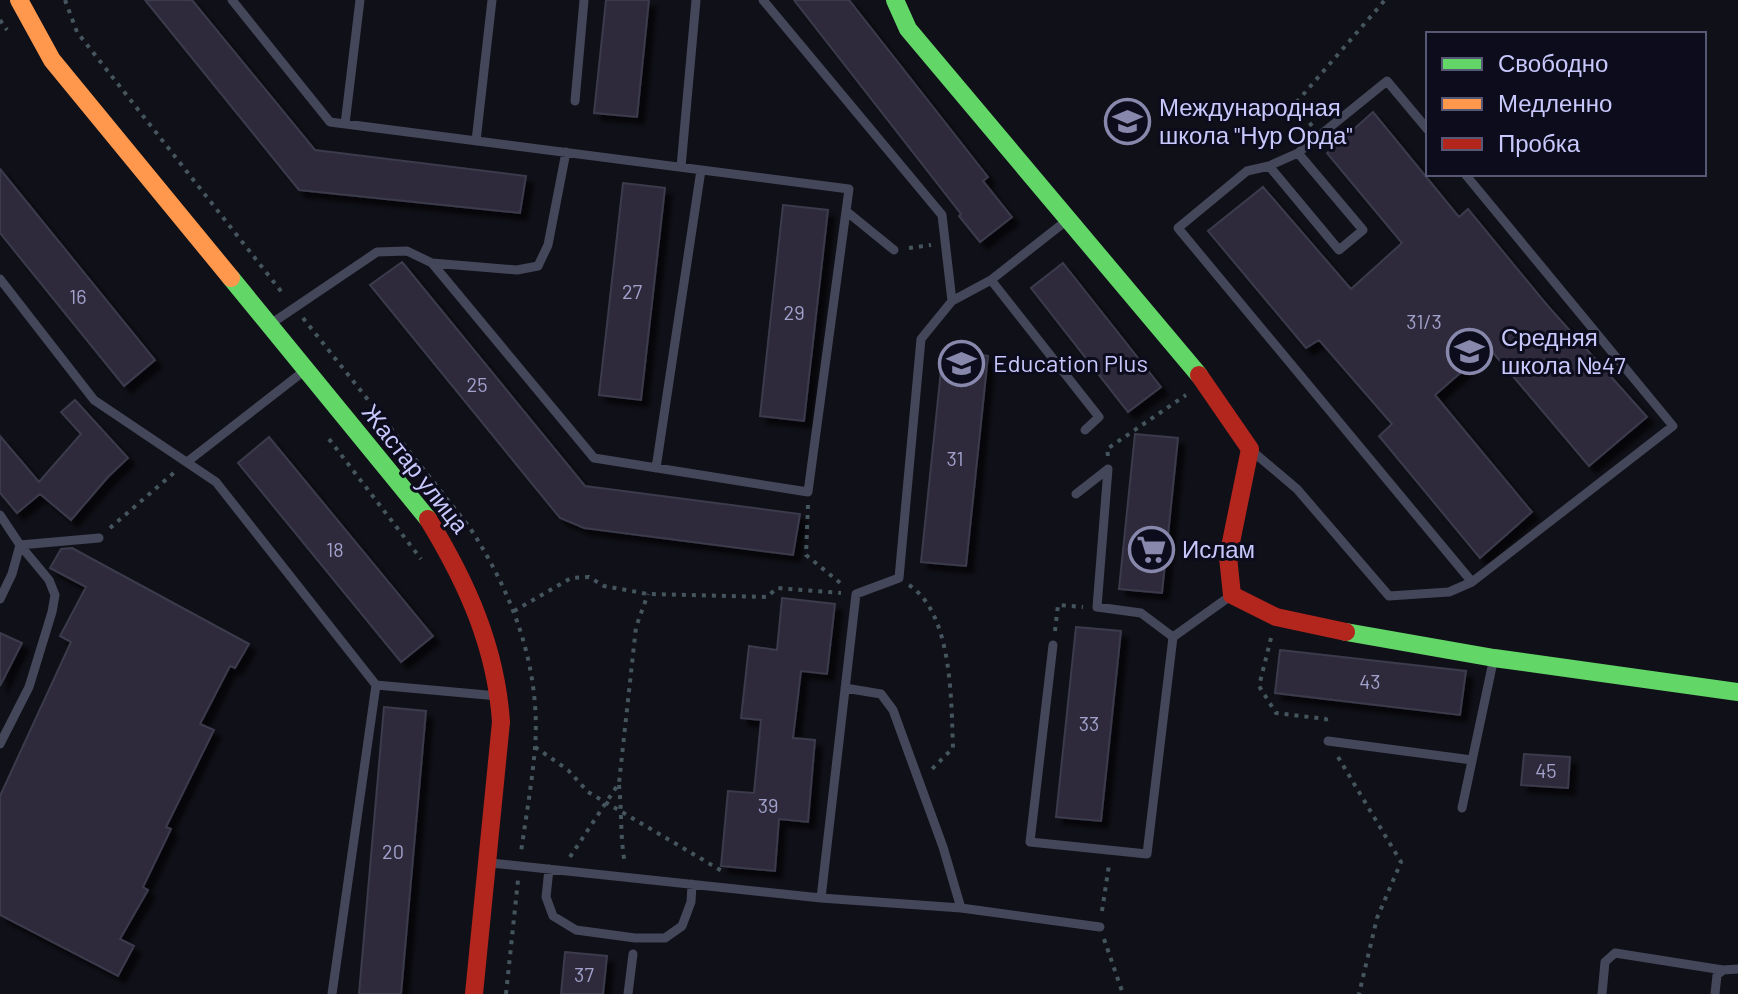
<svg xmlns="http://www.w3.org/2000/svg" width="1738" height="994" font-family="Barlow,sans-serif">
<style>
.building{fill:#2d2c3b;stroke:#3a3a4c;stroke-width:2;filter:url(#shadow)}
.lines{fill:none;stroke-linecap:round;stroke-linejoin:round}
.path{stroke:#45555e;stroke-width:4;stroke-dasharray:4 6;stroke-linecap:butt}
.lane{stroke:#444659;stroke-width:9}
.fast{stroke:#63d668;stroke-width:18}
.slow{stroke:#ff974d;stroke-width:18}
.jam{stroke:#b3261e;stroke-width:18}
.labels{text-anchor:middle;stroke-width:6;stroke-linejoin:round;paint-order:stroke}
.number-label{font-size:20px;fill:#a1a1cc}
.poi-label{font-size:24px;fill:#c8c8fd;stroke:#0c0c1c;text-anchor:start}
.street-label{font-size:24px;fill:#c8c8fd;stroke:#0c0c1c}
</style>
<defs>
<filter id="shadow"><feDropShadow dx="7" dy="7" stdDeviation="2" flood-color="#0009"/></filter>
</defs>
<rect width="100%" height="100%" fill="#101018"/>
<path class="building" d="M145,0H192L315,150L526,176L520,213L299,190Z
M606,0H649L637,117L594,113Z
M794,0H849L988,177L983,181L1012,217L980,242L959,216L961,214Z
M1373,112L1459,217L1468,209L1547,305L1647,417L1589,466L1489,348L1435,395L1532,512L1480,558L1379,436L1392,424L1319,340L1306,348L1208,231L1263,187L1351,289L1402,243L1327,153Z
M0,169L155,360L124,386L0,233Z
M623,183L665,188L641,400L599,395Z
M783,205L828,210L804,421L760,416Z
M402,262L585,486L800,514L793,555L584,528L560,518L370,285Z
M1063,263L1161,387L1128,412L1031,288Z
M943,351L988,356L966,566L921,562Z
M75,400L128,458L108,477L71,520L40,494L17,513L0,493V436L39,482L81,434L61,412Z
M1135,434L1178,438L1162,593L1119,589Z
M269,437L433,636L401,662L238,463Z
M72,548L249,644L235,668L230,666L200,724L214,730L166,827L171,829L143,887L148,890L120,939L134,946L118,976L0,915V796L71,642L60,636L86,587L50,568L61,549Z
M782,598L835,604L827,674L801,671L793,738L815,740L808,822L779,819L775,871L721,866L728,791L754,793L761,720L741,718L749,646L777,650Z
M1076,627L1121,631L1101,821L1056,817Z
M0,633L22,643L0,686Z
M1280,650L1466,671L1460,715L1275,693Z
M384,707L426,711L401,994H359Z
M1524,754L1570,757L1568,788L1521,785Z
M565,952L607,956L603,994H561Z"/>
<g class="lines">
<path class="path" d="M65,0L77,32L284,295
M0,20L7,30
M1312,126L1295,104L1385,0
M909,248L931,245
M303,318L470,528C513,594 541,668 535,748C532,783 526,817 521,852
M329,439L421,559
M1108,456L1107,449L1186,395
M808,505L806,555L844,586
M110,528L176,471
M909,585C953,614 951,701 953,748L931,770
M514,611L571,578L589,577L604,586L648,594L767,597L777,588L841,593
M1055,631L1058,605L1083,607
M1271,638L1259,686L1276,713L1326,719L1327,727
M535,747L568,770L588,792L722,871
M1338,757L1401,862L1377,918L1359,994
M619,785C622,812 620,838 625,864
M570,857L619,783L636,627L648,594
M1102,911L1109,865
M1104,939L1123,994
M506,994L518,880"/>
<path class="lane" d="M232,0L330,122L849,189L808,492L594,458L432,263
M763,0L942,215L952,301
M575,101L584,0
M345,124L360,0
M1428,130L1387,81L1298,153L1269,166L1247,171L1178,228L1472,582
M476,141L492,0
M1269,166L1339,250L1363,230L1298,153
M681,167L696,0
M846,211L894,250
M0,279L94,400L216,482L376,685L332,994
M991,280L1099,417L1085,430
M272,323L377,252L407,251L432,263L517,270L538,266L548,245L566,152
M1252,451L1297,489L1389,596L1449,592L1472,582L1673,426L1465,174
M187,462L304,371
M656,468L701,170
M1108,469L1097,607L1141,613L1173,637
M1076,494L1108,469
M0,515L20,545L12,574L0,599
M1053,645L1030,842L1147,854L1173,637L1229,597
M376,685L498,696
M845,688L881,694L893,710L943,847L961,908
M1328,741L1472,760
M0,744L29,687L52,612L55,595L49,580L20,545L99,538
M1462,808L1493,662
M491,863L821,898L961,908L1100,927
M549,869L546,897L553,916L576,930L635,938H665L682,926L691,902L692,884
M821,898L856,594L899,578L921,339L952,301L991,280L1066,221
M628,994L633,954
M1602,994L1605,962L1615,953L1723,970
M1715,994L1717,975L1723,970L1738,969"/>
<path class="fast" d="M895,0L908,29L1199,375
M231,278L428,519
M1346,632L1494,658L1738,692"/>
<path class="slow" d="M19,0L52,60L231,278"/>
<path class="jam" d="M1199,375L1250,449L1228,557L1232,595L1276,617L1346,632
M428,519C467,583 496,647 501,722L474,994"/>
</g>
<defs>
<symbol id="school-ring" viewBox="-11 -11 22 22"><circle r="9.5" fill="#0c0c1c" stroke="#8888ad" stroke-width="1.5"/><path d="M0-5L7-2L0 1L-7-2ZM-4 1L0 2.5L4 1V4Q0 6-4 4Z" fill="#8888ad"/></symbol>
<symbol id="supermarket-ring" viewBox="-11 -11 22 22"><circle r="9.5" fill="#0c0c1c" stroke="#8888ad" stroke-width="1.5"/><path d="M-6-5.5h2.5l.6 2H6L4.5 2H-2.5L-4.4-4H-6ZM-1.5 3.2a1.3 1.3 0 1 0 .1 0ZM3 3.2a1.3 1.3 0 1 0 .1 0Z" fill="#8888ad"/></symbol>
</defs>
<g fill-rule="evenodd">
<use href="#school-ring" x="1102" y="96" width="51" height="51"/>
<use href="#school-ring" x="1444" y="326" width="51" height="51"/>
<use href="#school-ring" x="936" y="338" width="51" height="51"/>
<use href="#supermarket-ring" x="1126" y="524" width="51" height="51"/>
</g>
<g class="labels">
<g class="number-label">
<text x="632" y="299">27</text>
<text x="78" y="304">16</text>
<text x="794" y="320">29</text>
<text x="1424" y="329">31/3</text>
<text x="477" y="392">25</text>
<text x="955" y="466">31</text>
<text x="335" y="557">18</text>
<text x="1370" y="689">43</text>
<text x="1089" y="731">33</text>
<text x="1546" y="778">45</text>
<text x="768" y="813">39</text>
<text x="393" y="859">20</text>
<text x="584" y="982">37</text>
</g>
<g class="poi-label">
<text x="1159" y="116">Международная<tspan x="1159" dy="28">школа "Нур Орда"</tspan></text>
<text x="1501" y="346">Средняя<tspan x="1501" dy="28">школа №47</tspan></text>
<text x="993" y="372">Education Plus</text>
<text x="1182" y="558">Ислам</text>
</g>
<g class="street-label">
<text transform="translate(415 469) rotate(52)" y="8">Жастар улица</text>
</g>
</g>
<rect x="1426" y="32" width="280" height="144" fill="#0c0c1c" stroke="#575776" stroke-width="2"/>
<rect x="1442" y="58" width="40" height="12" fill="#63d668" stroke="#575776" stroke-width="2"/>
<text x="1498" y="72" font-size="24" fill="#c8c8fd">Свободно</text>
<rect x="1442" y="98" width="40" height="12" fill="#ff974d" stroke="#575776" stroke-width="2"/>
<text x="1498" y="112" font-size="24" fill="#c8c8fd">Медленно</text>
<rect x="1442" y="138" width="40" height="12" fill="#b3261e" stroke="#575776" stroke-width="2"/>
<text x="1498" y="152" font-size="24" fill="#c8c8fd">Пробка</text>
</svg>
